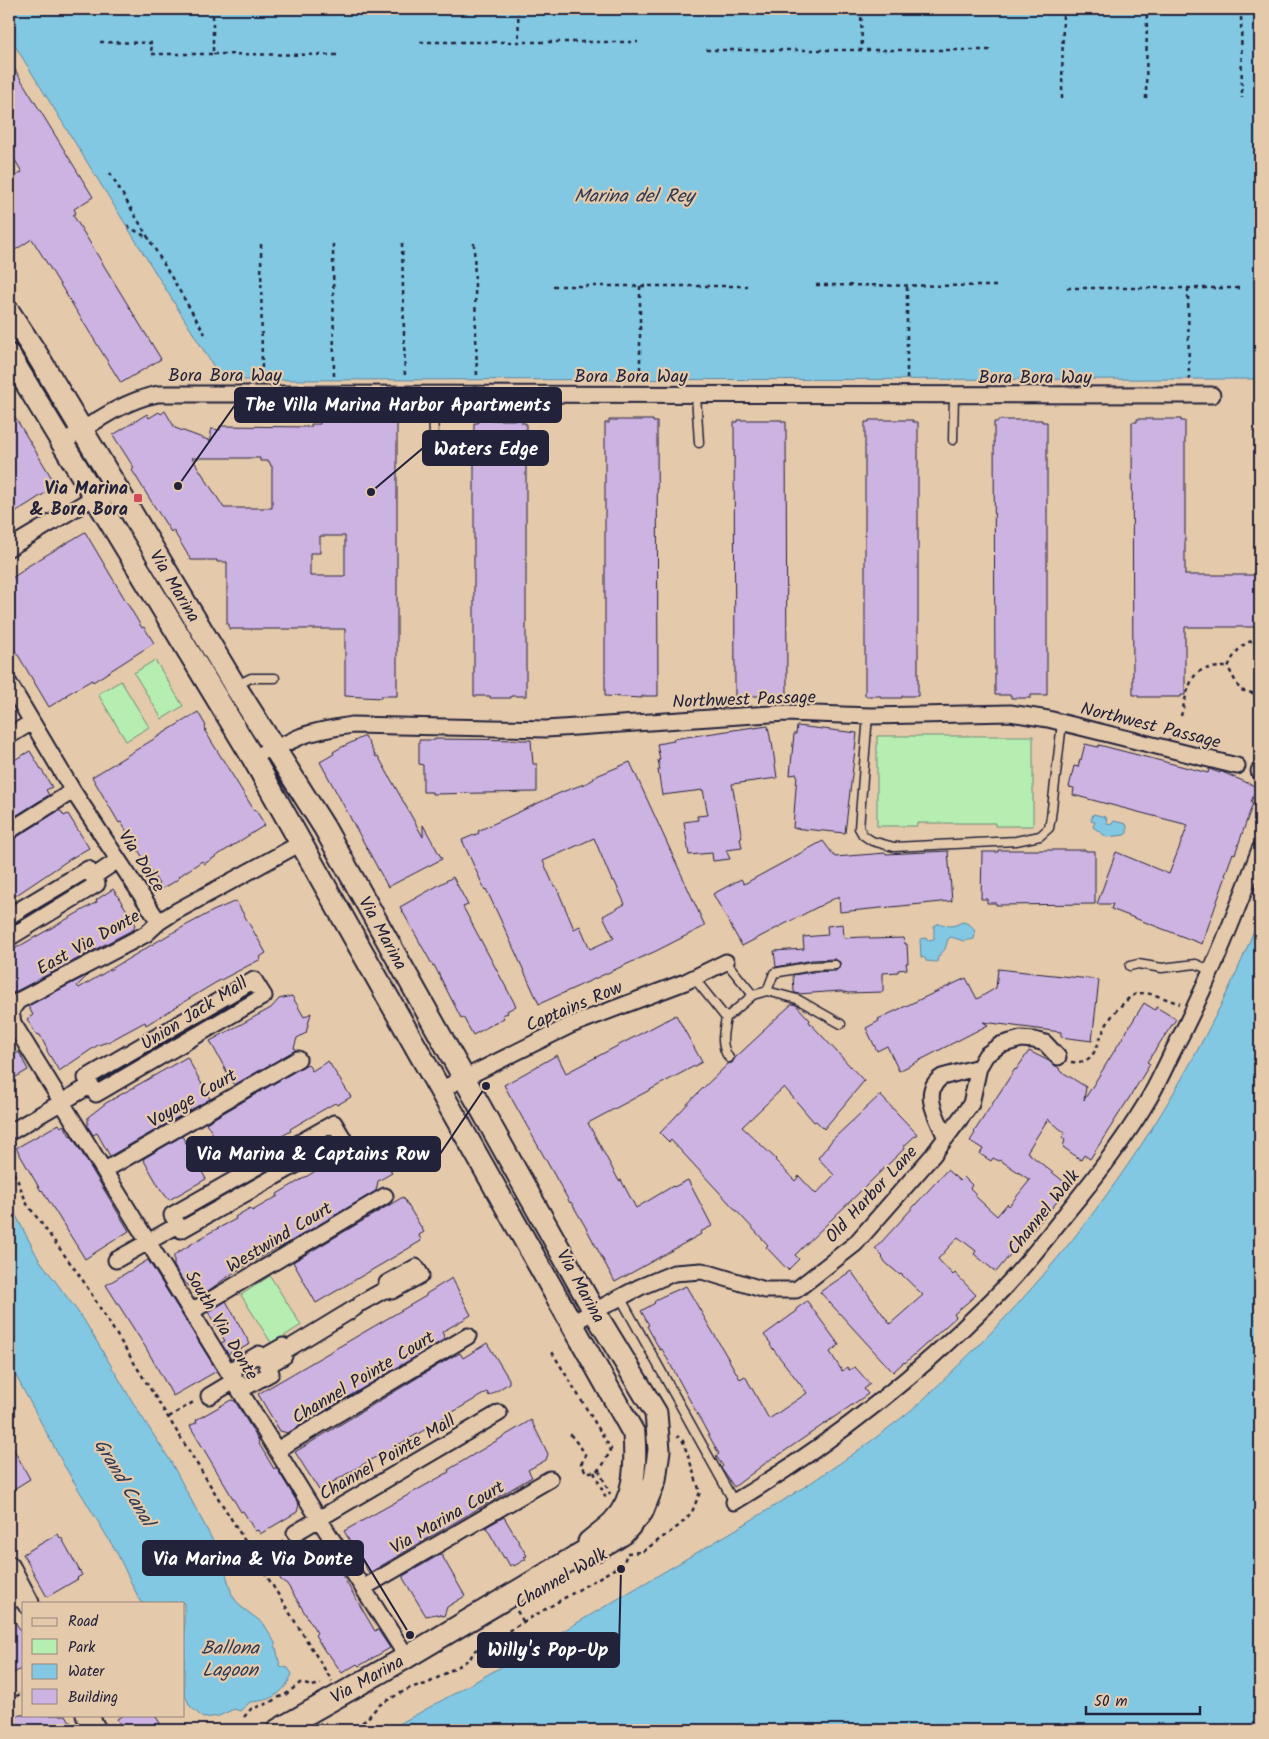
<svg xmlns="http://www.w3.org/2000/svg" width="1269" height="1739" font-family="Kalam,sans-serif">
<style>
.green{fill:#b6eeb1;stroke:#6c8876}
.water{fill:#82c8e3;stroke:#5c86a0}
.building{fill:#cdb3e2;stroke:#22223b;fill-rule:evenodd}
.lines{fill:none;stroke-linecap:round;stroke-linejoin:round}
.lane-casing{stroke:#22223b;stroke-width:11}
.street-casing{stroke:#22223b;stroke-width:19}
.secondary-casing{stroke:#22223b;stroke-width:25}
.path{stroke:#22223b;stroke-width:2.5;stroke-dasharray:4 4;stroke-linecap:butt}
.lane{stroke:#e4c9ab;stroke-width:8}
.street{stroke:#e4c9ab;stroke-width:15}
.secondary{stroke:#e4c9ab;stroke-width:21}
.poi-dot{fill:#d1495b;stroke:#e4c9ab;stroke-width:2}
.labels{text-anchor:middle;stroke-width:4.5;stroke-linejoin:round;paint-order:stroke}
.street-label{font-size:18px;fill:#22223b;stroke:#e4c9ab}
.poi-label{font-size:18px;font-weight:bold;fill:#22223b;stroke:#e4c9ab;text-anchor:end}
.water-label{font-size:19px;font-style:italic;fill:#303b54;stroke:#e4c9ab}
.leader{fill:none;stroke:#22223b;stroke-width:2}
.callout-dot{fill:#22223b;stroke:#e4c9ab;stroke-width:2}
.callout{fill:#22223b;stroke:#22223b;stroke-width:2}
.callout-label{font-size:19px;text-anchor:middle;font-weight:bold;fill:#fff}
</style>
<rect width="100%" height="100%" fill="#e4c9ab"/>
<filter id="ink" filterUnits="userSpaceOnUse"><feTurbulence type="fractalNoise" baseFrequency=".02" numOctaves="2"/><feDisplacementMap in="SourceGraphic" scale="10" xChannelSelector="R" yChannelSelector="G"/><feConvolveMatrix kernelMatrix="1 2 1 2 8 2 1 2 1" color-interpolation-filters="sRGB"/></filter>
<g filter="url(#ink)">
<path class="green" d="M155,660L183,706L162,719L134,673Z
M121,681L149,727L126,741L98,694Z
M877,736H1033V826H995V823H917V826H877Z
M270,1276L301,1325L272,1344L241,1295Z"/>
<path class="water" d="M9,9H1260V379L222,380L9,36Z
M1093,814L1106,817L1107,823L1112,824L1114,821L1126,824L1127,827V833L1124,835L1107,837L1093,827L1095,822L1091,821Z
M1260,913V1730H388C475,1683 560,1633 645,1583C732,1532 825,1479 904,1416C930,1395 952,1371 976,1348C1067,1256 1145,1152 1205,1036C1226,996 1246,955 1260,913Z
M963,922C972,924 977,930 974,939L964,941L951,937L948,939L945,949L938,957L937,962L926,961L925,958L921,957L920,939L926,938L928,940L934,939V926C941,921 943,926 951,926C955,926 959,923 963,922Z
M9,1202L38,1258L84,1320L135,1406L171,1462L221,1556L232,1595L240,1606L264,1624L275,1643L280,1666L288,1668L292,1674C284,1694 271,1701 250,1702L240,1711L234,1709L219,1716L203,1718L190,1706L184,1693V1603H141L117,1553L65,1467L9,1363Z"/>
<path class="building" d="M9,60L93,197L74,209L76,213L73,215L161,359L121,383L32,239L9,254V180L22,172L9,150Z
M9,407L56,485L50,489V490L9,516Z
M165,411L175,428L211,441V429L220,430V426L311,427V424H320V421H392V423H397V696H381V698L345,696V629H229V624H227V562H217V560H191L173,530L171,532L151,501L132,470L134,468L113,435L147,414L149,418L159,412L161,414ZM192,458H260V461H269L271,466H272V508H224ZM320,536H345V576H310V553H320Z
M1137,419H1181V421H1185V575H1260V627H1185V695H1181V697H1138V695H1133L1132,422H1137Z
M478,420H522V423H526V696H511V698H490V696H474V423H478Z
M609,420H653V422H657L658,696H642V698L605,696V423H609Z
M738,420H782V422H786L787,696H735L734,422H738Z
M869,420H913V422H918V696H902V698H881V696H865V422H869Z
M998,420H1042V422H1047V695H1031V698H1011V695H995L994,422H998Z
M85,532L142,628L144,627L154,643L93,682L92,680L66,695L67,696L49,707L9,640V580L24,570L23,569Z
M198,712L206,726L205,727L206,730L205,731L254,810L255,809L265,825L204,864L202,861L178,877L179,878L174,882L162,889L121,822L119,823L92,777Z
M768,726L771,742H772L777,778L732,784L742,838H740L742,848L726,850L730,859L713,861L712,853L689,855L684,822L698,820L697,816L708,815L703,790L662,795L658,770H660L658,760H660L657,744L674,741L673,739L754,727V728Z
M797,726L857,733L845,833L793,828L797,774L790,775L794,734H796Z
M365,736L376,757L378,756L423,837V825L442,859L388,887L320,762L334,754L333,752L340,748Z
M435,739L531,740L533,764H537V792L432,794V792H423V765L419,764V740H435Z
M1085,744L1098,747L1099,745L1208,773L1209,769L1220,773V771L1222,772L1257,787L1251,802L1253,803L1235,854L1233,853L1225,875L1226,876L1202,944L1111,909L1113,904H1097L1116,852L1169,874L1188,825L1073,795L1074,788L1069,787L1074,766L1078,767L1080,759L1081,760Z
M30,751L52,787L46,790L49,795L9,820V763Z
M630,762L705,926L656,951L539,1004L497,912L486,889L485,890L462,840L479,833L478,831L562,792L587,783L594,779V777ZM594,838L612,881L614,880L625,904L603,916L614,938L590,949L580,926L574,929L556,886H554L543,861Z
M58,811H61L64,816L68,814L89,848L70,859L15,896L13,893L9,895V840L14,839Z
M823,841L835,857L886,853V854L948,851L952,901L840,912L839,896L742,946L713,894L741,879L744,884Z
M998,850H1086V851H1095V904L996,905V903H987V899H981L982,852H998Z
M453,877L468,905L463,907L516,1006L507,1011L508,1013L502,1015L504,1018L473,1035L463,1017L461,1018L434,965L433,966L400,907Z
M113,889L135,923L134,929L9,995V952L97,902L96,900Z
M236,901L266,953L260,957L261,959L215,983L146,1025L145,1022L143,1023L108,1042L98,1045L59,1071L47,1051V1049L40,1035L36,1034L27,1019L33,1015L28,1006L88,975L77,986L79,988L170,934L213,911Z
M843,924L844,938L864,937H870V939L904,938L905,944H907L908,963H906L907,969L898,970V972L883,973V992L848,993L840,991L798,994L794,992L793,975L813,972L836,971L840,967V962L835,959L812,960L776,967L774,951L804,949L803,937L828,935L827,926Z
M998,969L1099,980L1092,1041L1061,1037V1032L983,1022L988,1025L899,1071L887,1046L877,1051L866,1028L879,1021L878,1019L966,978L977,999L996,988Z
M292,996L304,1017L311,1013L306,1033L297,1038L294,1048L296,1050L234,1085L210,1041L271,1008L279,999Z
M1144,1003L1155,1010L1156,1007L1176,1019L1147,1062L1150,1064L1133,1092L1090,1159L1084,1155L1081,1160L1063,1147L1065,1140L1062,1138L1065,1133L1048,1119L1027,1152L1068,1185L1058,1197L1060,1198L1016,1251L1014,1250L996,1272L974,1254L976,1251L958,1237L938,1259L953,1275L955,1273L976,1295L954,1314L956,1317L905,1363L904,1362L893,1372L820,1292L851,1271L890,1324L923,1295L901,1274L900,1275L886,1263L882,1258L883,1257L875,1249L947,1170L960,1181L964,1177L972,1185L970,1188L976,1194L974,1195L997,1216L1007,1204L1009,1206L1030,1180L1000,1160L999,1161L993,1158L991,1161L980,1154L983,1149L970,1141L975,1133L974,1132L1015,1069L1016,1070L1029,1051L1049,1061L1060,1069L1059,1070L1086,1087L1084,1100Z
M792,1004L796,1005L810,1020L809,1022L864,1081L824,1129L816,1121L814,1122L784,1087L742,1127L776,1159L775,1160L795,1181L799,1176L816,1194L834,1175L818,1158L833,1139L880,1095L917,1134L904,1146L905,1148L795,1255L799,1259L788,1270L766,1247L768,1245L671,1140L669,1142L660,1133L696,1095L728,1064L732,1063L735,1058L764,1031L763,1030Z
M676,1015L702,1062L588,1123L619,1181L621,1180L636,1208L673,1186L674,1187L688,1180L712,1226L700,1232L701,1234L615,1282L585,1226L571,1202L570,1203L504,1085L557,1055L566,1073L568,1072Z
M19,1052L28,1070L9,1081V1058Z
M187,1057L210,1099L110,1156L97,1133L93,1135L88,1127V1117L106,1103Z
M328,1061L351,1097L337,1105L335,1103L314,1115L290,1129L291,1131L232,1164L206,1123L304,1066L308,1064L312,1071Z
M59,1124L61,1127L64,1125L70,1136L71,1135L129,1231L85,1259L42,1190L41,1191L16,1148Z
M182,1136L206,1179L169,1200L161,1190L143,1159Z
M371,1136L392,1173L378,1181L376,1191L283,1246L282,1245L233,1273L205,1293L195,1291L183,1281L174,1266V1255L209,1233L236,1219L235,1217L250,1208L252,1211L278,1196L277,1194L346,1153L345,1152Z
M403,1197L424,1232L419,1235L421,1241L316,1303L293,1262Z
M148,1260L217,1371L173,1396L146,1348L106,1285Z
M452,1278L471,1315L442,1332L445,1339L288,1433L280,1431L258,1394L426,1296V1294Z
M686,1286L740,1379L745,1376L769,1419L807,1393L770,1345L771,1344L764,1335L790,1316L797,1311L796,1309L807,1301L839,1345L830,1352L842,1371L847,1367L849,1370L855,1367L870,1384L864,1389L868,1394L776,1457L775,1456L734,1487L721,1468L723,1466L716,1456L719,1454L662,1349L660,1350L647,1326L649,1325L641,1311L655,1303L654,1302L661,1297Z
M226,1301L250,1344L235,1352L234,1351L228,1354L221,1343L225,1341L208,1312Z
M487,1343L509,1379V1383L489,1396L487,1392L441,1419L442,1420L398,1445V1446L386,1453L374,1458L319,1490L295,1452L455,1355V1356L460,1353L463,1358Z
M231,1400L235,1401L259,1441L258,1442L274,1469L276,1467L299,1505L297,1512L260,1534L258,1530L255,1531L243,1511L241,1512L190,1426L197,1422L196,1420Z
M531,1420L548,1454L546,1460L528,1470L532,1477L369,1573L344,1531L449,1472L448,1470Z
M9,1441L30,1479L9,1492Z
M504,1517L527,1556L524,1557L526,1559L514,1566L513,1564L510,1566L505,1557L504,1558L486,1527Z
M58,1534L60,1538L61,1537L82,1575L77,1578L78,1579L47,1597L23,1554Z
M316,1539L322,1541L375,1631L378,1630L390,1648L359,1666L357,1664L342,1673L328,1653H326L315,1635L317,1633L300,1605L287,1584L281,1580L273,1566Z
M441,1554L465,1596L447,1607L444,1616L436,1614L426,1616L403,1578V1576Z
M9,1612L24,1636V1667L9,1676Z
M20,1715H66L75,1730H9V1722Z
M123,1715H155L164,1730H123L117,1719Z"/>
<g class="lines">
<defs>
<path id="lane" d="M433,395L434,442
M696,395L699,443
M953,440L954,395
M237,685L251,678H275
M868,715L859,828L863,835L872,841L894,847L1016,841L1040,836L1049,828L1051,817L1062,723
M726,962L753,995L767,991L774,973L812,966L835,965
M1130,966L1138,964L1162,968L1196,964L1210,970
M694,978L726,1018
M767,991L797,999L841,1024
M729,1058C720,1045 723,1034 726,1018L753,995
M620,1297L734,1502
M9,1606L24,1598"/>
<path id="street" d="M62,443C92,424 122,401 158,394L1212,395
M9,548L101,493H111L123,503
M9,683L73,791L159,922L173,913L301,843
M9,736L32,722
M265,751C278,748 290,741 302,736C318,730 335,728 352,725L546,729L786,713L871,716L1010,713L1048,719L1237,766
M1259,771L1260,772
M9,831L73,791
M93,877L118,860
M9,916L88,869L97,884L9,938
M159,922L146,934L18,1001L11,1011L13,1023L319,1519L407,1657
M254,980L264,996L96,1094L86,1078Z
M440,1090L571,1025L685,982L726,962
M334,1123L343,1138L181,1230L172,1215Z
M14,1130L91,1085
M946,1138C939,1120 919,1092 942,1077L979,1067
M105,1170L298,1059
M116,1260L178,1225
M361,1303L386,1289L387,1283L416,1267L421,1275L392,1291L386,1289
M192,1311L385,1196
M570,1324L640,1287L674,1273L702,1271L765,1290H796L855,1244L933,1155L971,1104L979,1067L986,1055L1000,1045L1021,1039L1034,1040L1045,1043L1058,1057
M234,1381V1368L259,1354L262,1358L283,1346L286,1350L355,1308
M234,1381L246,1387L271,1373L267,1366L284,1356
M209,1396L234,1381
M277,1450L468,1336
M734,1502C826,1447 912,1380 988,1304C1017,1276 1042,1244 1067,1212C1095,1178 1122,1143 1145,1105C1156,1088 1164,1069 1173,1051C1207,986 1234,918 1260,849
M295,1533L499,1413
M363,1588L550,1479"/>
<path id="secondary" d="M9,312L36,353L235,686L324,827L594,1311L656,1413L659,1450L655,1480L642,1512L623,1534L612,1541L596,1550L585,1551L407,1657L278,1730
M9,355L253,758L634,1434C636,1464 636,1499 613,1522C606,1529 597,1535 589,1542
M9,1567L28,1603
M87,1715L95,1730"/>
</defs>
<use href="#lane" class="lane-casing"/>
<use href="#street" class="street-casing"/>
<use href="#secondary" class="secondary-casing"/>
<path class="path" d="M518,9L519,42
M861,9L862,50
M1241,9L1242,98
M100,42L152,43L151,54H213V9
M420,42H638
M706,50H994
M213,54L340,55
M1062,99L1063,9
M1146,99L1147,9
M110,173L205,334
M127,226L150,239
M402,243L405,379
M474,243L477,379
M261,244L262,380
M333,244L334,380
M816,285L996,286
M553,286H747
M640,286V379
M1067,288H1240
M1188,288L1189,380
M907,379V285
M1260,640C1243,640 1235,652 1228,667L1240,690L1260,695
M1181,716C1184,705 1189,676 1200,671C1208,667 1219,667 1228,667
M1071,1062C1097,1065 1096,1043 1105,1028C1110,1017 1117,1009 1126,1001C1131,996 1136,993 1143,993C1149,992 1172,1001 1180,1004
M9,1166L17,1179L27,1204L82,1279L332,1681
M552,1352L611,1449C604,1462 603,1473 586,1472L581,1464L585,1457V1453L570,1434
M169,1417L195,1401
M599,1470L610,1494
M594,1472L607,1500
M627,1553L642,1552L680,1525L692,1512L700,1492L683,1441L677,1436
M255,1557L283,1540
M517,1611L523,1621
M9,1700L24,1692
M244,1717L251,1709L269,1703L277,1698L285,1695L300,1683L312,1686L321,1684
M348,1730L366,1720L378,1706L384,1702L412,1687L427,1684L470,1659L474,1651L619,1566L624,1562L627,1553"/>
<use href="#lane" class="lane"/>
<use href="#street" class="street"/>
<use href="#secondary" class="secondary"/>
</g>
</g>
<rect class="poi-dot" x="133" y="493" width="10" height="10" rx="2.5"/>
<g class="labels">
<g class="street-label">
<text x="225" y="381">Bora Bora Way</text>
<text x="631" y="382">Bora Bora Way</text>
<text x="1035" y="383">Bora Bora Way</text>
<text transform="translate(175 586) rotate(59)" y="6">Via Marina</text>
<text transform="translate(744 699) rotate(-2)" y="6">Northwest Passage</text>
<text transform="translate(1151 725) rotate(14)" y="6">Northwest Passage</text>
<text transform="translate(142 861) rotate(57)" y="6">Via Dolce</text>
<text transform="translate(383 933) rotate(61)" y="6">Via Marina</text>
<text transform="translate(88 942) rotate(-29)" y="6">East Via Donte</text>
<text transform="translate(574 1006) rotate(-23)" y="6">Captains Row</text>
<text transform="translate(194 1013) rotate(-32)" y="6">Union Jack Mall</text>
<text transform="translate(192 1098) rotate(-30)" y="6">Voyage Court</text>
<text transform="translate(871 1194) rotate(-47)" y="6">Old Harbor Lane</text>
<text transform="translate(1043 1212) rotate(-51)" y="6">Channel Walk</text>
<text transform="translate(279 1237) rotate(-31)" y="6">Westwind Court</text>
<text transform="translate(581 1286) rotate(61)" y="6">Via Marina</text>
<text transform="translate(222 1325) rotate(59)" y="6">South Via Donte</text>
<text transform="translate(363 1377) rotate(-31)" y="6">Channel Pointe Court</text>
<text transform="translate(387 1457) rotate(-30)" y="6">Channel Pointe Mall</text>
<text transform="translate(447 1517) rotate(-30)" y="6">Via Marina Court</text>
<text transform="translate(561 1578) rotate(-30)" y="6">Channel Walk</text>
<text transform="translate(367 1679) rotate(-29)" y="6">Via Marina</text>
</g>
<g class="poi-label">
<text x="128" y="494">Via Marina<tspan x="128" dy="21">&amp; Bora Bora</tspan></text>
</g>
<g class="water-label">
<text x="634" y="202">Marina del Rey</text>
<text transform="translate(125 1482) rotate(59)" y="7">Grand Canal</text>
<text x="230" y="1654">Ballona<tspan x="230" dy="22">Lagoon</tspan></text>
</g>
</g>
<path class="leader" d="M178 486L235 405M371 492L423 448M486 1086L440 1154M410 1635L363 1558M621 1569L619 1650"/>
<g class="callout-dot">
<circle cx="178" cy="486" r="5"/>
<circle cx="371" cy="492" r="5"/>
<circle cx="486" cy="1086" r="5"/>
<circle cx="410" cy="1635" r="5"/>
<circle cx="621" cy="1569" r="5"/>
</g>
<g class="callout">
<rect x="235" y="388" width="326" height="34" rx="5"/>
<rect x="423" y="431" width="125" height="34" rx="5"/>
<rect x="187" y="1137" width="253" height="34" rx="5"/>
<rect x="143" y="1541" width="220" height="34" rx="5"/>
<rect x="478" y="1633" width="141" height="34" rx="5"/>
</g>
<g class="callout-label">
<text x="398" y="411">The Villa Marina Harbor Apartments</text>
<text x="486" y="455">Waters Edge</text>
<text x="313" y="1160">Via Marina &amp; Captains Row</text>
<text x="253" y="1565">Via Marina &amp; Via Donte</text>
<text x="548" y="1656">Willy's Pop-Up</text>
</g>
<rect width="1269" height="1739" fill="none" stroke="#e4c9ab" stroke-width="30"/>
<rect x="15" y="15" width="1239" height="1709" fill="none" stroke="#22223b" stroke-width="2" filter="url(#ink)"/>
<rect x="22" y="1602" width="162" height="115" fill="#e4c9ab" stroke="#96867e"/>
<rect x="32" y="1618" width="25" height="8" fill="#e4c9ab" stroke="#96867e"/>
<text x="68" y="1626" font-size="15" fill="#22223b">Road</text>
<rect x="32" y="1639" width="25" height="15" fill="#b6eeb1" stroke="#96867e"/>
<text x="68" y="1652" font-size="15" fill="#22223b">Park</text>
<rect x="32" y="1664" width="25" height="15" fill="#82c8e3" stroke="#96867e"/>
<text x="68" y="1676" font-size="15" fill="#22223b">Water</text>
<rect x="32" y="1689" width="25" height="15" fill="#cdb3e2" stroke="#96867e"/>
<text x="68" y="1702" font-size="15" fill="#22223b">Building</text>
<path d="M1086 1706v8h114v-8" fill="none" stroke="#22223b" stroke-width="2.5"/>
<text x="1094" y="1706" font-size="15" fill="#22223b" stroke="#e4c9ab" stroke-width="4" paint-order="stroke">50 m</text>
</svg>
